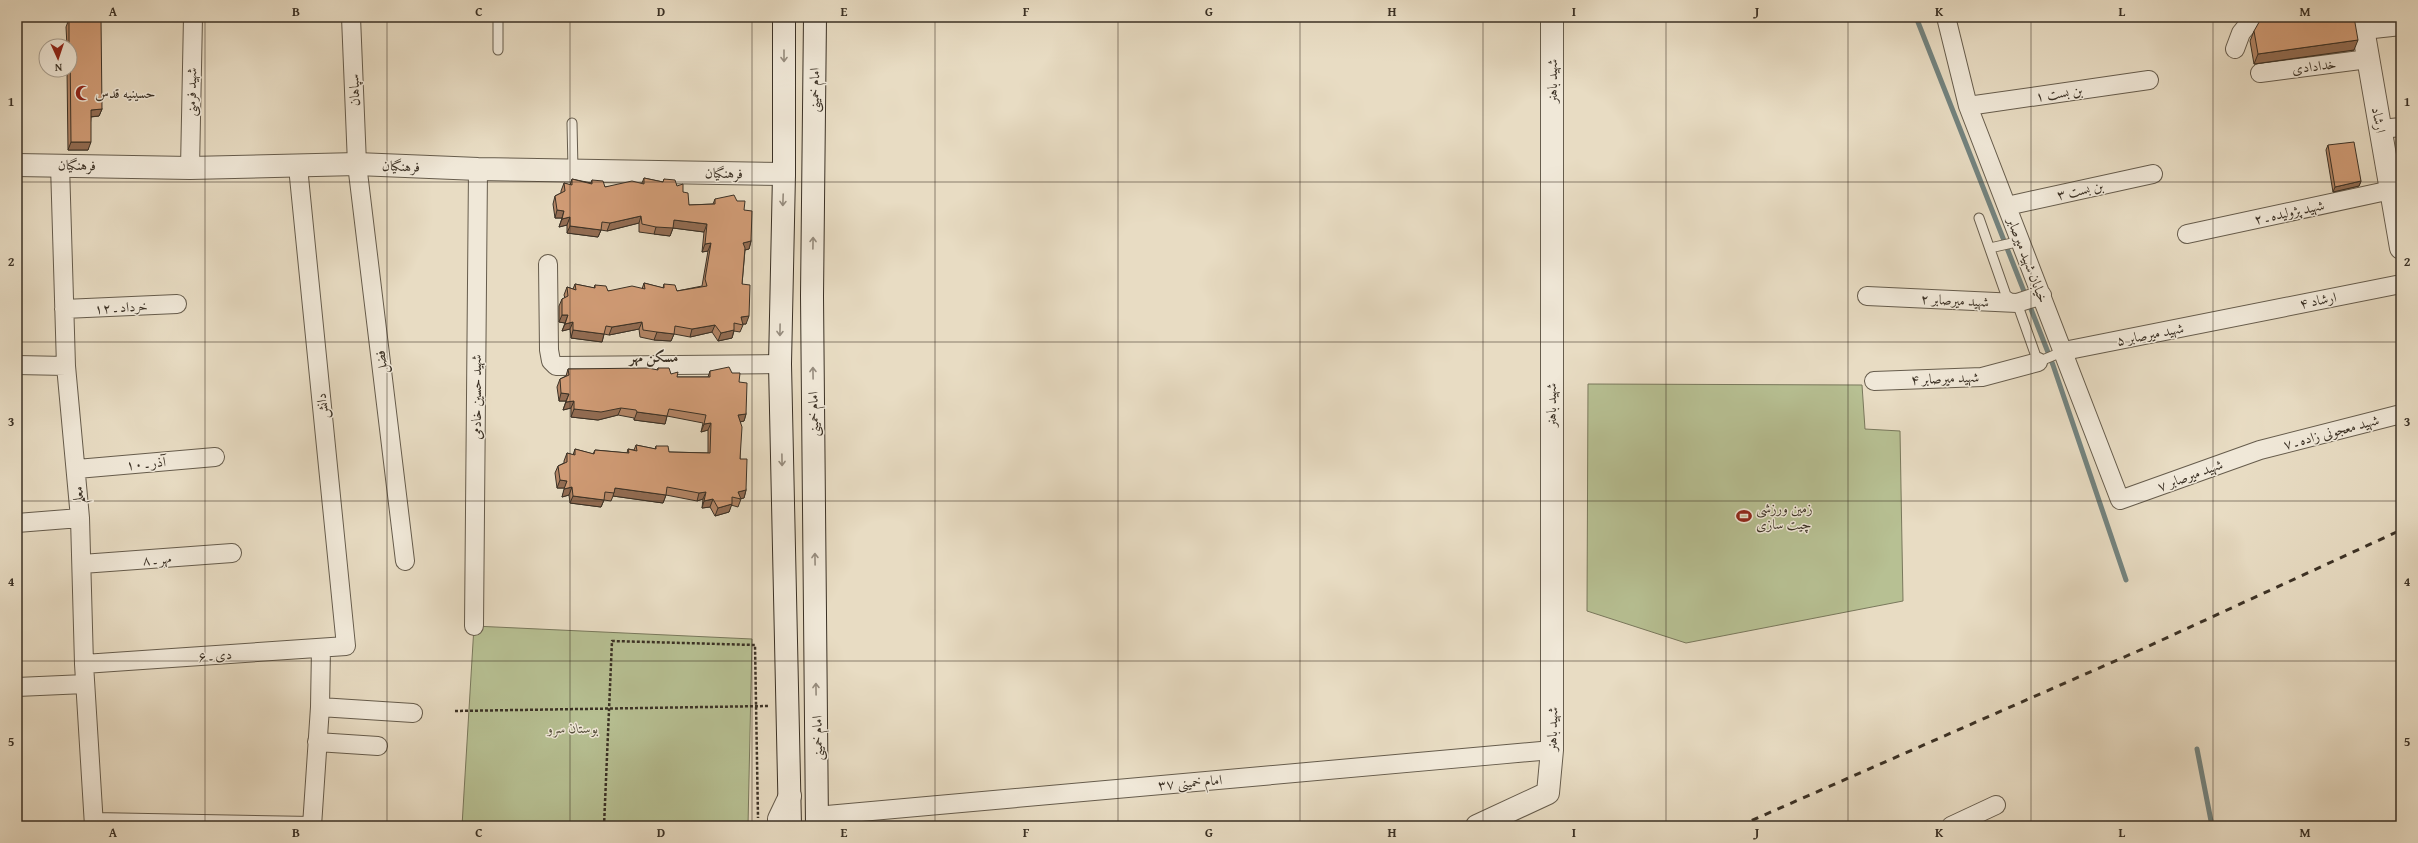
<svg xmlns="http://www.w3.org/2000/svg" width="2418" height="843" font-family="'Gentium Book Plus',Amiri,serif">
<style>
.green{fill:#b7c093;stroke:#79785c}
.lines{fill:none;stroke-linecap:round;stroke-linejoin:round}
.stream{stroke:#73837f;stroke-width:5}
.service-casing{stroke:#665c4c;stroke-width:11}
.minor-casing{stroke:#665c4c;stroke-width:20}
.tertiary-casing{stroke:#665c4c;stroke-width:24}
.secondary-casing{stroke:#3b3125;stroke-width:24}
.path{stroke:#3b3125;stroke-width:2.5;stroke-dasharray:3 2;stroke-linecap:butt}
.service{stroke:#f0e8d8;stroke-width:9}
.minor{stroke:#f0e8d8;stroke-width:18}
.tertiary{stroke:#f0e8d8;stroke-width:22}
.secondary{stroke:#f0e8d8;stroke-width:22}
.rail{stroke:#3b3125;stroke-width:3;stroke-dasharray:7 7;stroke-linecap:butt}
.wall{fill:#b38565;stroke:#3b3125}
.shaded-wall{fill:#926c52;stroke:#3b3125}
.building{fill:#d09b75;stroke:#3b3125}
.oneway{stroke:#968c7e}
.grid{fill:none;stroke:#3b3125;stroke-width:1;stroke-opacity:0.55}
.labels{text-anchor:middle;stroke-width:3;stroke-linejoin:round;paint-order:stroke}
.street-label{font-size:14px;fill:#3b3125;stroke:#f0e8d8}
.poi-label{font-size:14px;fill:#3b3125;stroke:#f0e8d8;text-anchor:start}
.park-label{font-size:14px;font-style:italic;fill:#544e3b;stroke:#f0e8d8}
.neighbourhood-label{font-size:15px;font-weight:bold;fill:#3b3125;stroke:#f0e8d8}
.neatline{fill:none;stroke:#3b3125;stroke-width:1.5}
.grid-label{font-size:13px;text-anchor:middle;font-weight:bold;fill:#3b3125}
</style>
<rect width="100%" height="100%" fill="#e8dcc3"/>
<filter id="stains"><feTurbulence type="fractalNoise" baseFrequency=".005" numOctaves="4"/><feColorMatrix values="0 0 0 0 .2 0 0 0 0 .09 0 0 0 0 .02 0 0 0 .5 -.17"/></filter>
<radialGradient id="worn" r=".72"><stop offset=".6" stop-color="#630" stop-opacity="0"/><stop offset="1" stop-color="#630" stop-opacity=".3"/></radialGradient>
<path class="green" d="M1588,384L1862,385L1865,429L1900,431L1903,601L1686,643L1587,611Z
M474,626L752,639L748,826H462Z"/>
<g class="lines">
<path class="stream" d="M1916,17L2053,365L2126,580
M2197,749L2212,826"/>
<defs>
<path id="service" d="M498,17V50
M572,123L573,169
M1979,218L2006,295L2017,303L2038,362L2064,351
M1990,248L2021,241"/>
<path id="minor" d="M351,17L357,164L405,561
M1946,17L1968,106L2120,500L2260,450L2401,414
M2364,30L2401,26
M2235,49L2241,33L2254,17
M2260,73L2368,59
M1968,106L2149,80
M2381,129L2401,127
M60,165L66,366L80,518L84,664L94,826
M190,168L193,17
M2007,206L2153,174
M2187,234L2391,190
M548,264L549,350L551,361L556,366L780,364
M1867,296L2017,303L2042,295
M64,309L177,304
M2064,351L2401,284
M17,365L66,366
M1874,381L1982,377L2038,362
M77,469L215,457
M17,523L80,518
M82,564L232,553
M474,626L478,169
M84,664L346,646L298,167
M17,687L85,684
M320,707L413,713
M317,742L378,746
M827,815L1552,750
M94,822L312,826L320,707L321,648
M1951,826L1996,805"/>
<path id="tertiary" d="M2361,17L2401,248
M17,165L190,168L357,164L478,169L784,174
M779,826V819L790,796
M1477,826L1548,793L1552,750V17"/>
<path id="secondary" d="M784,17V174L780,364L790,826
M815,17L812,296L817,826"/>
</defs>
<use href="#service" class="service-casing"/>
<use href="#minor" class="minor-casing"/>
<use href="#tertiary" class="tertiary-casing"/>
<use href="#secondary" class="secondary-casing"/>
<path class="path" d="M455,711L768,706
M604,826L612,641L755,645L758,818"/>
<use href="#service" class="service"/>
<use href="#minor" class="minor"/>
<use href="#tertiary" class="tertiary"/>
<use href="#secondary" class="secondary"/>
<path class="rail" d="M1739,826L2138,651L2401,530"/>
</g>
<path class="wall" d="M69,19L102,109L99,116L91,117L88,150H68L67,70H70V46H67L66,27Z
M2254,31L2354,50L2254,64L2250,41Z
M2328,145L2361,181L2359,186L2333,192L2326,150Z
M644,178L663,182L664,179L677,186L683,192L689,205L713,204L715,199L744,210L751,241L749,249L745,250L742,284L746,324H743V325L740,332L734,331L732,338L718,341L712,332L690,337L674,334L671,341L654,340L640,337L639,329L609,335L604,334L602,342L571,338L570,329L562,331L565,323L559,322V306L562,299L565,298L564,295L567,287L573,289L575,284L594,288L595,285L608,291L642,289L644,283L663,288L664,284L677,291L702,286L708,251L702,252L704,232L673,228L670,236L654,234L639,232V223L607,231L601,230L598,237L567,233V225L559,227L562,218H555L553,204L555,196L561,193V191L564,183L570,185L572,179L591,183L592,180L605,187L642,183Z
M658,368L677,377H708L710,371L732,373L739,382L746,414L744,421L740,422V459L746,490L744,498H740L741,499L738,507L731,505L729,512L715,516L710,507L702,508L703,499L697,501L666,495L663,503L613,496L611,501L604,500L601,507L570,503L569,495L562,497L565,488H557L555,473L558,466L564,463V461L567,453L573,455L575,449L593,454L595,450L627,453L628,449L634,450L636,445L655,449L656,446L669,452L708,453V430L701,432L703,423L667,416L665,424L634,420V418L618,415L598,420L571,417V408L563,410L566,401H559L557,387L560,379L566,376L568,369L657,370Z"/>
<path class="shaded-wall" d="M2358,40L2354,50L2254,64L2258,54Z
M102,109L99,116L88,117L91,110Z
M71,142H91L88,150H68Z
M2361,181L2359,186L2333,192L2335,187Z
M557,210L564,211L562,218H555Z
M641,216L639,223L607,231L610,223Z
M570,217L567,225L559,227L562,219Z
M674,220L707,224L704,232L673,228L670,236L654,234L656,227Z
M570,226L601,230L598,237L567,233Z
M751,241L749,249L740,251L743,243Z
M711,243L708,251L702,252L705,244Z
M562,315H568L565,323L559,322Z
M749,316L746,324H741V317Z
M573,322L570,329L562,331L565,324Z
M642,322L639,329L609,335L612,327Z
M715,325L712,332L690,337L692,329Z
M573,330L604,334L602,342L571,338Z
M734,330L732,338L718,341L721,333Z
M657,332L674,334L671,341L654,340Z
M561,393L569,394L566,401H559Z
M574,401L571,408L563,410L566,402Z
M621,408L618,415L598,420L571,417L574,409Z
M637,412L667,416L665,424L634,420Z
M746,414L744,421L735,423L738,415Z
M711,423L708,430L701,432L704,424Z
M560,480L567,481L565,488H557Z
M572,487L569,495L562,497L564,489Z
M615,488L666,495L663,503L613,496Z
M746,490L744,498L739,499L738,492Z
M706,492L703,499L697,501L699,493Z
M573,496L604,500L601,507L570,503Z
M713,499L710,507L702,508L704,501Z
M732,504L729,512L715,516L718,508Z"/>
<path class="building" d="M2262,17H2354L2358,40L2258,54L2254,31Z
M69,19H101L102,109L91,110V142H71L70,46H69Z
M2354,142L2361,181L2335,187L2328,145Z
M644,178L663,182L664,179L675,180L677,186L683,184V192L688,193L689,205L715,204V199L734,195L737,201H745L744,210L752,211L751,241L743,243L745,248L742,284L750,285L749,316L741,317L743,325L734,323V330L721,333L715,325L692,329L675,326L674,334L657,332L643,330L642,322L612,327L606,326L604,334L573,330V322L565,324L568,315H562V299L568,296L567,287L576,290L575,284L595,288V285L606,286L608,291L632,286L645,289L644,283L664,288V284L675,285L677,291L707,286L705,279L711,243L705,244L707,224L674,220L673,228L656,227L642,224L641,216L610,223L602,222L601,230L570,226V217L562,219L564,211L557,210L555,196L565,191L564,183L572,185V179L592,184V180L603,181L605,187L632,181L644,184Z
M729,367L732,373H740L739,382L747,383L746,414L738,415L742,427L740,459H747L746,490L738,492L741,499L732,497V504L718,508L713,499L704,501L706,492L699,493L667,487L666,495L615,488L614,493L605,492L604,500L573,496L572,487L564,489L567,481L560,480L558,466L567,462V453L575,455V449L594,454L595,450L629,453L628,449L637,451L636,445L656,449V446H668L669,452L710,453L711,423L704,424L706,415L669,409L667,416L637,412L636,410L621,408L601,412L574,409V401L566,402L569,394L561,393L560,379L569,375L568,369L648,368L658,370V368H669L671,374L678,372L677,377H710V371Z"/>
<defs><path id="oneway-shaft" d="M-6 0H5M1.5-3L5.5 0L1.5 3" fill="none" stroke-width="1.6" stroke-linecap="round" stroke-linejoin="round"/></defs>
<g class="oneway">
<use href="#oneway-shaft" transform="translate(784 56) rotate(90)"/>
<use href="#oneway-shaft" transform="translate(783 200) rotate(92)"/>
<use href="#oneway-shaft" transform="translate(813 243) rotate(-89)"/>
<use href="#oneway-shaft" transform="translate(780 330) rotate(91)"/>
<use href="#oneway-shaft" transform="translate(813 373) rotate(-91)"/>
<use href="#oneway-shaft" transform="translate(782 460) rotate(89)"/>
<use href="#oneway-shaft" transform="translate(815 559) rotate(-91)"/>
<use href="#oneway-shaft" transform="translate(816 689) rotate(-91)"/>
</g>
<path class="grid" d="M205,17V826M387,17V826M570,17V826M752,17V826M935,17V826M1118,17V826M1300,17V826M1483,17V826M1666,17V826M1848,17V826M2031,17V826M2213,17V826M17,182H2401M17,342H2401M17,501H2401M17,661H2401"/>
<defs>
<symbol id="mosque-bare" viewBox="-9 -9 18 18"><path d="M3.5-4.9A6 6 0 1 0 3.5 4.9A5 5 0 1 1 3.5-4.9Z" fill="#8f2418" stroke="#f0e8d8" stroke-width="2.5" paint-order="stroke"/></symbol>
<symbol id="stadium-bare" viewBox="-9 -9 18 18"><path d="M0-5a6.5 5 0 1 0 0 10a6.5 5 0 1 0 0-10ZM-3.5-1.8h7v3.6h-7Z" fill="#8f2418" stroke="#f0e8d8" stroke-width="2.5" paint-order="stroke"/></symbol>
</defs>
<g fill-rule="evenodd">
<use href="#mosque-bare" x="72" y="82" width="22" height="22"/>
<use href="#stadium-bare" x="1733" y="505" width="22" height="22"/>
</g>
<g class="labels">
<g class="street-label">
<text transform="translate(2314 66) rotate(-7)" y="5">خدادادی</text>
<text transform="translate(1552 81) rotate(-90)" y="5">شهید باهنر</text>
<text transform="translate(354 90) rotate(-92)" y="5">سپاهان</text>
<text transform="translate(814 90) rotate(-89)" y="5">امام خمینی</text>
<text transform="translate(191 92) rotate(-89)" y="5">شهید فرمنی</text>
<text transform="translate(2059 93) rotate(-8)" y="5">بن بست ۱</text>
<text transform="translate(2379 120) rotate(80)" y="5">ارشاد</text>
<text transform="translate(77 165) rotate(1)" y="5">فرهنگیان</text>
<text transform="translate(401 166) rotate(2)" y="5">فرهنگیان</text>
<text transform="translate(724 173) rotate(1)" y="5">فرهنگیان</text>
<text transform="translate(2080 190) rotate(-12)" y="5">بن بست ۳</text>
<text transform="translate(2289 212) rotate(-12)" y="5">شهید پژولیده ـ ۲</text>
<text transform="translate(2028 260) rotate(69)" y="5">خیابان شهید میرصابر</text>
<text transform="translate(1955 300) rotate(3)" y="5">شهید میرصابر ۲</text>
<text transform="translate(2318 300) rotate(-11)" y="5">ارشاد ۴</text>
<text transform="translate(121 307) rotate(-3)" y="5">خرداد ـ ۱۲</text>
<text transform="translate(2150 334) rotate(-11)" y="5">شهید میرصابر ۵</text>
<text transform="translate(381 362) rotate(-97)" y="5">فضل</text>
<text transform="translate(1945 378) rotate(-2)" y="5">شهید میرصابر ۴</text>
<text transform="translate(476 397) rotate(-90)" y="5">شهید حسین خادمی</text>
<text transform="translate(1551 405) rotate(-90)" y="5">شهید باهنر</text>
<text transform="translate(322 406) rotate(-96)" y="5">دانش</text>
<text transform="translate(813 414) rotate(-91)" y="5">امام خمینی</text>
<text transform="translate(2331 432) rotate(-15)" y="5">شهید معجونی زاده ـ ۷</text>
<text transform="translate(146 463) rotate(-5)" y="5">آذر ـ ۱۰</text>
<text transform="translate(2190 475) rotate(-20)" y="5">شهید میرصابر ۷</text>
<text transform="translate(78 495) rotate(-94)" y="5">معلم</text>
<text transform="translate(157 559) rotate(-4)" y="5">مهر ـ ۸</text>
<text transform="translate(215 655) rotate(-4)" y="5">دی ـ ۶</text>
<text transform="translate(1552 729) rotate(-89)" y="5">شهید باهنر</text>
<text transform="translate(817 738) rotate(-91)" y="5">امام خمینی</text>
<text transform="translate(1190 782) rotate(-5)" y="5">امام خمینی ۳۷</text>
</g>
<g class="poi-label">
<text x="95" y="98">حسینیه قدس</text>
<text x="1756" y="513">زمین ورزشی<tspan x="1756" dy="16">چیت سازی</tspan></text>
</g>
<g class="park-label">
<text x="573" y="733">بوستان سرو</text>
</g>
<g class="neighbourhood-label">
<text x="654" y="362">مسکن مهر</text>
</g>
</g>
<rect width="2418" height="843" fill="none" stroke="#e8dcc3" stroke-width="44"/>
<g transform="translate(58 58) rotate(177)"><circle r="19" fill="#f0e8d8" stroke="#a89f90"/>
<path d="M0-3L7 15L0 10L-7 15Z" fill="#8f2418"/>
<text y="-6" font-size="11" font-weight="bold" text-anchor="middle" fill="#3b3125">N</text>
</g>
<rect x="22" y="22" width="2374" height="799" class="neatline"/>
<g class="grid-label">
<text x="113" y="16">A</text>
<text x="296" y="16">B</text>
<text x="479" y="16">C</text>
<text x="661" y="16">D</text>
<text x="844" y="16">E</text>
<text x="1026" y="16">F</text>
<text x="1209" y="16">G</text>
<text x="1392" y="16">H</text>
<text x="1574" y="16">I</text>
<text x="1757" y="16">J</text>
<text x="1939" y="16">K</text>
<text x="2122" y="16">L</text>
<text x="2305" y="16">M</text>
<text x="11" y="106">1</text>
<text x="2407" y="106">1</text>
<text x="11" y="266">2</text>
<text x="2407" y="266">2</text>
<text x="11" y="426">3</text>
<text x="2407" y="426">3</text>
<text x="11" y="586">4</text>
<text x="2407" y="586">4</text>
<text x="11" y="746">5</text>
<text x="2407" y="746">5</text>
<text x="113" y="837">A</text>
<text x="296" y="837">B</text>
<text x="479" y="837">C</text>
<text x="661" y="837">D</text>
<text x="844" y="837">E</text>
<text x="1026" y="837">F</text>
<text x="1209" y="837">G</text>
<text x="1392" y="837">H</text>
<text x="1574" y="837">I</text>
<text x="1757" y="837">J</text>
<text x="1939" y="837">K</text>
<text x="2122" y="837">L</text>
<text x="2305" y="837">M</text>
</g>
<rect width="100%" height="100%" filter="url(#stains)"/>
<rect width="100%" height="100%" fill="url(#worn)"/>
</svg>
